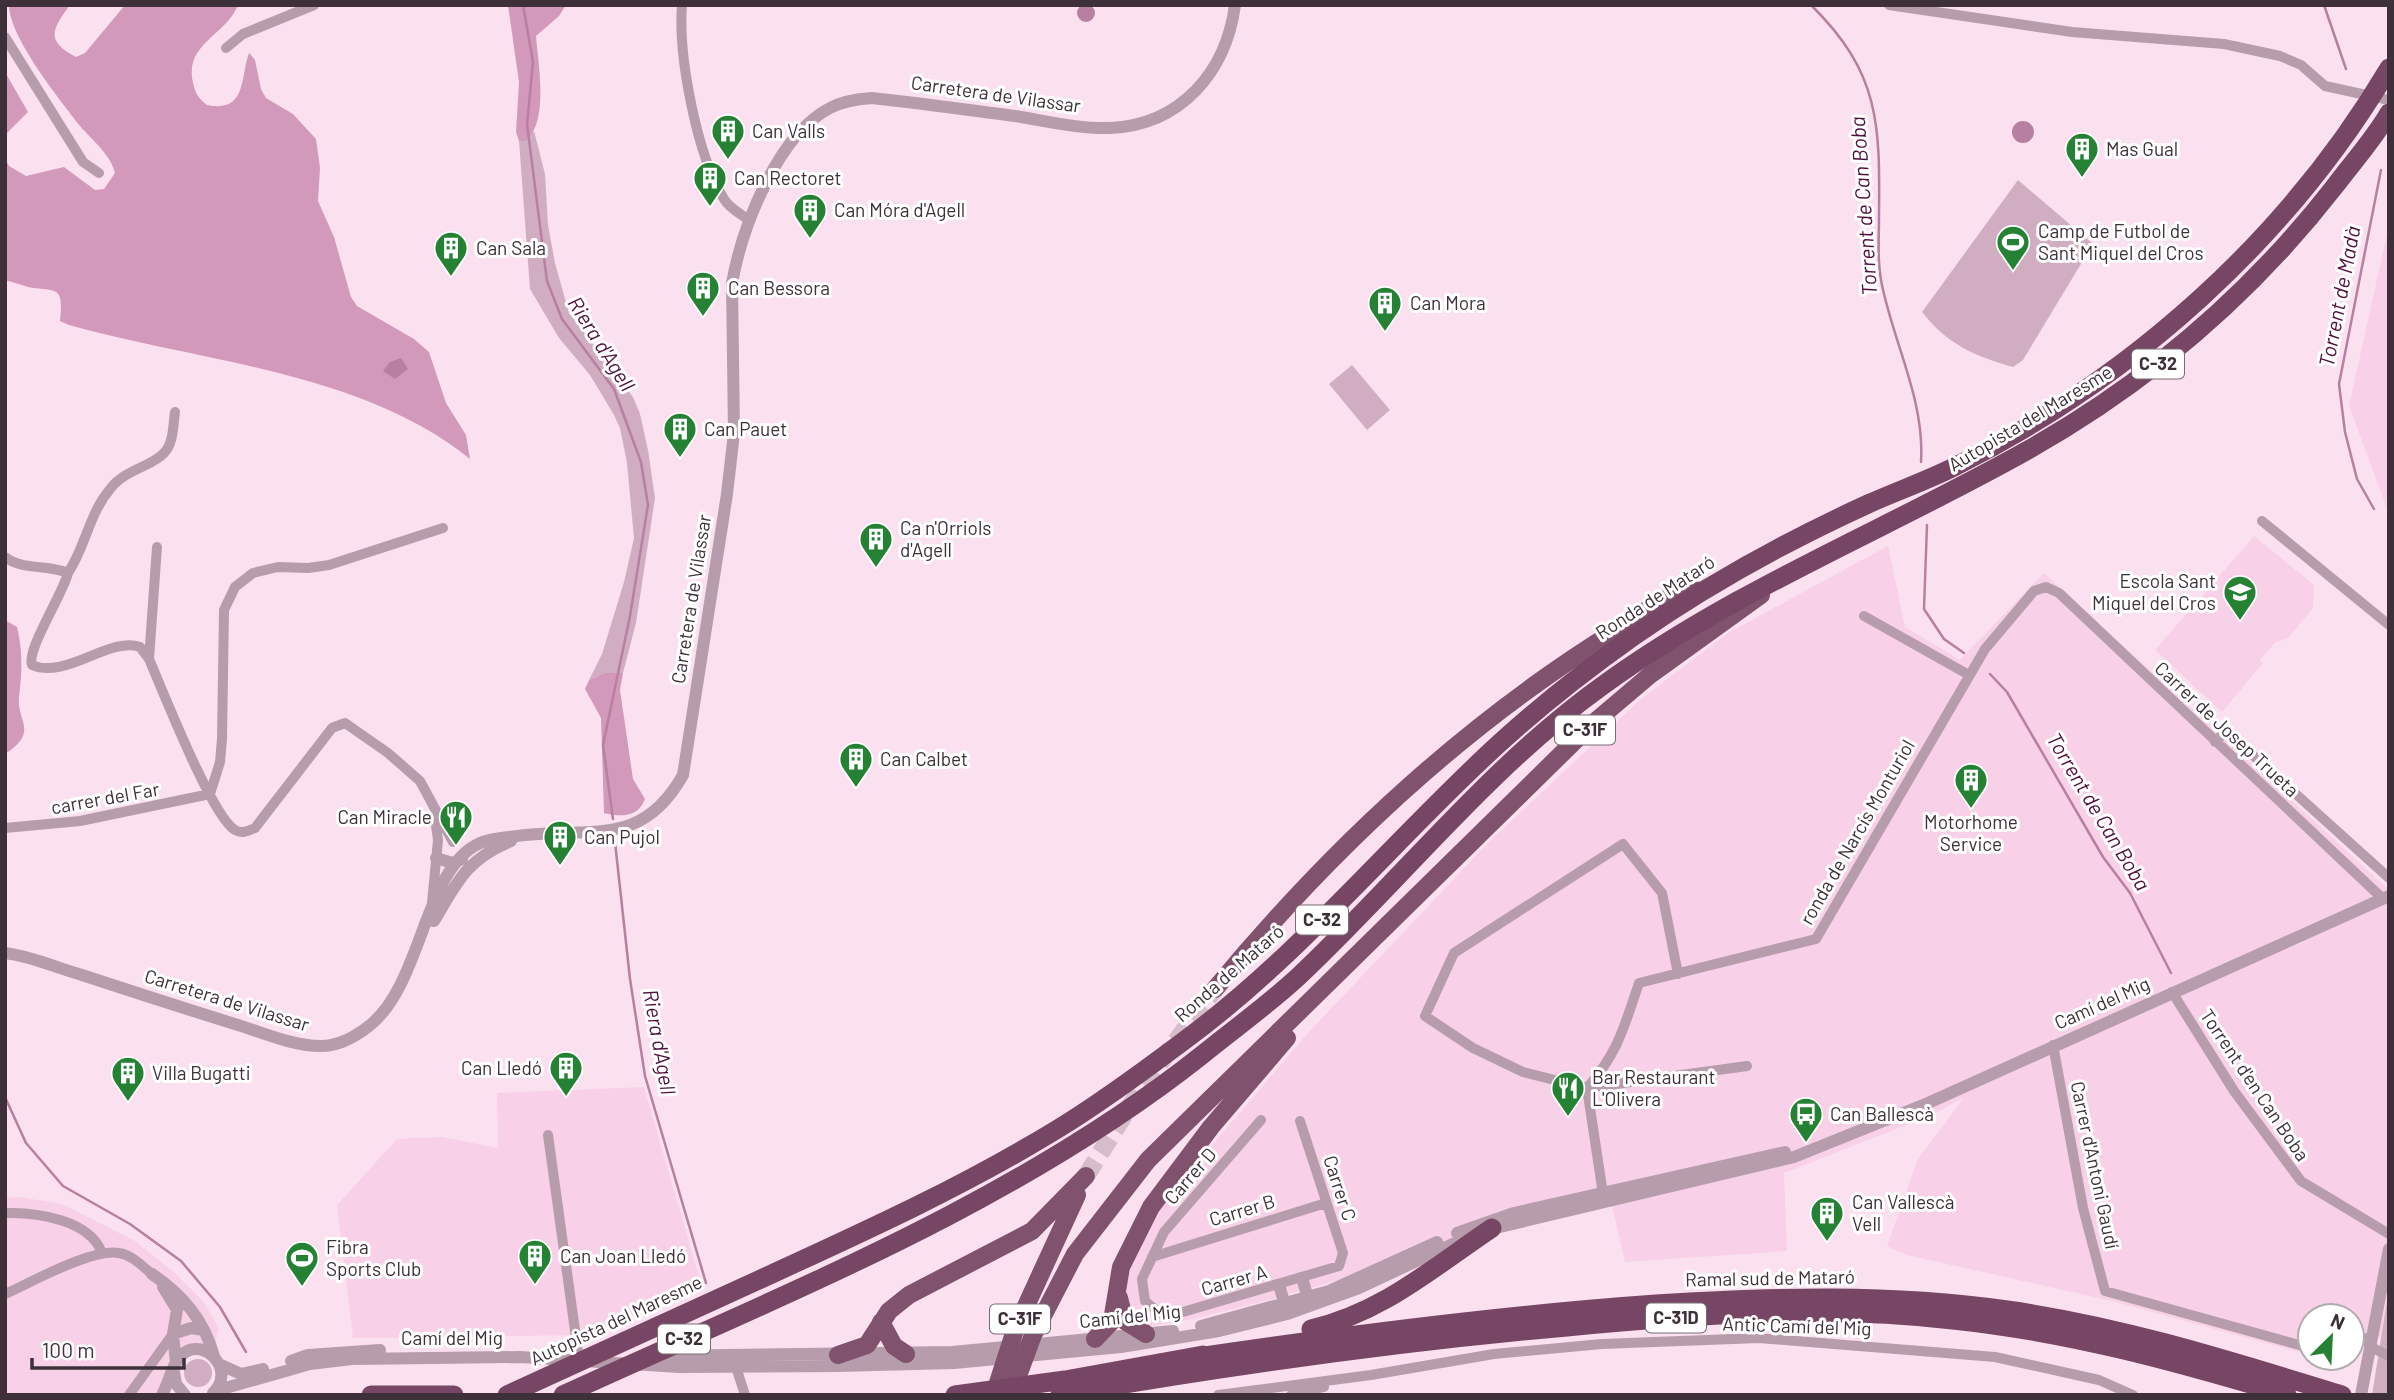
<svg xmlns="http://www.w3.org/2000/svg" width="2394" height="1400" font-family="Barlow,sans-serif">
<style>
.built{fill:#f8d0e7}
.green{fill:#d1adc2}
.forest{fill:#d399bb}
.water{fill:#b77fa0}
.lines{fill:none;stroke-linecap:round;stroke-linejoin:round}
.stream{stroke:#b77fa0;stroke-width:2.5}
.trunk-tunnel{stroke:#d5beca;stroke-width:18;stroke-dasharray:18 9;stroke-linecap:butt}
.minor{stroke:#b79dab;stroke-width:10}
.tertiary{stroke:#b79dab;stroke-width:12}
.trunk{stroke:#80526e;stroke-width:18}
.motorway{stroke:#784665;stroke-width:19}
.labels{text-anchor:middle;stroke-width:6;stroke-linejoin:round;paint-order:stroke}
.shield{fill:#fff;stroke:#776e74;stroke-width:2}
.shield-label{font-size:18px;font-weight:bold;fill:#3d3038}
.street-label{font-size:19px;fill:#3d3038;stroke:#fff}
.poi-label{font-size:19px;fill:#3d3038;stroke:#fff;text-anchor:start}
.water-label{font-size:21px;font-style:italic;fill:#520f3e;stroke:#fff}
</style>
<rect width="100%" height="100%" fill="#fbe1ef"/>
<path class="built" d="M2389,225V514L2349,406Z
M2254,536L2314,585L2313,608L2289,637L2275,643L2260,660L2263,663L2222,712L2155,650Z
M1888,546L1905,627L1960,660L2044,573L2389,890V1288L2381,1337L2352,1350V1316H2310V1355L2112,1301L1907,1255L1887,1246L1918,1159L1964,1098L1929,1116L1784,1173L1787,1251L1625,1262L1612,1206L1539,1222L1269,1300L1189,1320L1150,1326L1135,1320L1126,1310L1124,1295L1132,1263L1147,1228L1166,1199L1307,1034L1489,842L1641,699L1728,633Z
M644,1087L702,1287L589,1335L353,1338L337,1205L397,1139L442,1137L498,1148L497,1093Z
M19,1197L62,1204L135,1241L176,1274L204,1302L219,1329L215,1342L181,1348L167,1367L156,1395H5V1198Z"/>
<path class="green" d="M534,131L545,174L548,225L555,263L569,313L633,397L640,414L648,450L655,498L636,623L623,673H604L589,680L602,654L624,582L634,538L627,463L620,428L614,415L590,375L559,338L530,289L519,141L523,142Z
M2018,180L2093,244L2023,360L2013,367C1974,356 1947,344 1922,312Z
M1352,365L1390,410L1367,430L1329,384Z
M2389,1288V1395H2372Z
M184 1373a14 14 0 1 1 28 0a14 14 0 1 1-28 0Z"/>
<path class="forest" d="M9,5H70C52,29 45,41 76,57L85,53L125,5H238C226,36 184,43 193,83C195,93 199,99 207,105C247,113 240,78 249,53L255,60L261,89L266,98L293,114L316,139L320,168L318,201L334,237L351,297L357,306L414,339L429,352L446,403L466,435L470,459C361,371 200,362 69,325L60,321C64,284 56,292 28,287C21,285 13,282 5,280V159L9,166L26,176L64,167L95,190L104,189L115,173C111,155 92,140 80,126C60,100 9,37 9,5Z
M508,5H566L559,16L536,36C538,62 550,127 523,142L519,141L516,132L519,82Z
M5,72L28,112L5,135Z
M5,620L17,627C23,651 22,673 19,697C16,721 40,731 5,754Z
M604,673H623L620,690L633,779L645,799C638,818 620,817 604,813L601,718L585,689L589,680Z"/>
<path class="water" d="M1077 13a9 9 0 1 1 18 0a9 9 0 1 1-18 0Z
M2012 132a11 11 0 1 1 22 0a11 11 0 1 1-22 0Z
M401,358L408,369L395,379L383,371L390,362Z"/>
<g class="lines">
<path class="stream" d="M523,5L533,62L527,124L547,281L562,319L614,389L641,462L648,505L630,616L603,745L613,819
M1811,5C1880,73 1880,124 1879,216C1879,239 1877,262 1882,285C1894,344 1925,401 1921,462
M2324,5L2346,69
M2374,509L2357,479L2345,432L2339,384L2381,170
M1927,525L1924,609L1944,639L1964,653
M1990,674L2007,692L2103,857L2130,893L2171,973
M615,842L630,979L645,1076L706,1283
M5,1097L26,1143L63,1186L130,1224L181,1261L220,1307L246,1352"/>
<path class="trunk-tunnel" d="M1086,1176L1142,1087L1215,989"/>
<path class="minor" d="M682,5C678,57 697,155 724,199C729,208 741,214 749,220
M1889,5L2072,32L2224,44L2280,56L2301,65L2325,86L2389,100
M5,37L83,162L99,173
M226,48L243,34L314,5
M2262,521L2389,625
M5,557C23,571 47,564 68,573C63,594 26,650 32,665C65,680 110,636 140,647L149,659C162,689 212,817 235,830C242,834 248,831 255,828L332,728L345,723L388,753L420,781L453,842
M68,573C86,546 89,513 111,488C126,469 153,466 164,453C174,443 173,424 175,412
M1864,616L1969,675
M149,659L157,547
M2215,742L2226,731L2389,878
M5,828L80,821L210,794L220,762L222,739L224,610L235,587L253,573L278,567L308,568L329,565L443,528
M432,903L438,840L435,818
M1678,974L1662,893L1623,844L1454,953L1425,1016L1473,1048L1523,1072L1587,1088L1747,1066
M2172,992L2234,1091L2301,1181L2389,1234
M2053,1045L2083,1208L2105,1291L2310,1348
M1261,1120L1164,1232L1142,1279L1145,1301L1159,1313L1176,1314L1339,1266L1343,1253L1300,1121
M548,1135L578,1352
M1603,1194L1587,1088C1618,1053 1624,1027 1639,983L1816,939L1985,649L2034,591L2046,587L2059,593L2382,898
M5,1213C37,1212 90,1220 102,1253
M1152,1257L1326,1203
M5,1294C32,1282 92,1248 119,1253C132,1255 142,1266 152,1274
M2352,1344L2370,1337
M2369,1346L2389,1356
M736,1367L745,1395
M129,1395L173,1334
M1218,1395L1371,1375L1494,1354L1602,1344L1759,1338L1995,1357L2099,1380L2133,1395
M1291,1395L1324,1387"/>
<path class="tertiary" d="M436,858L453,863L462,859
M434,921C458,881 466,860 511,841
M5,953C31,956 57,968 82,975C134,992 186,1009 238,1025C264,1033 293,1046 321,1046C339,1046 355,1037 369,1026C423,984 423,869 480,843C489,839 500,838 510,837C585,824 639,853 683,775L727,494L734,433L732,283C742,228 777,135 830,108C843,101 857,99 872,98C920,103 967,110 1015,116C1046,121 1079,129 1110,128C1181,125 1226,72 1235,5
M1487,1230L1794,1157L1928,1103L2389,896
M1457,1233L1514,1213L1785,1152
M152,1274C183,1295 204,1320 214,1356
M1302,1278L1308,1298
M1279,1285L1285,1305
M163,1287L177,1310L173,1334L176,1363
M1201,1326L1329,1291L1437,1242
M173,1334L191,1328L204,1330
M657,1356L952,1352L1173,1331
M291,1361L308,1355L380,1350
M221,1365L241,1374L263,1369
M174,1372L176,1384L185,1395
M215,1391L310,1364L352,1359L520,1357L679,1367L837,1366L954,1363L1121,1347L1219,1331L1287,1314L1359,1288L1470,1236
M162,1395C168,1384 171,1369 178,1359C198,1331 239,1368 213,1393
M2361,1395L2389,1249"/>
<path class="trunk" d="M1215,989C1330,850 1463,725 1617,630C1642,614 1672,588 1702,591
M1119,1298L1125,1321L1146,1334
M881,1322L894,1346L906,1354
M1095,1339L1112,1321L1121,1267L1151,1207L1211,1127L1287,1038
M838,1355L867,1345L889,1311L909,1295L1032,1231L1086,1176
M994,1395L1015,1330L1077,1195
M1011,1395L1033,1335L1075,1254L1148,1160L1591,725L1650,675L1761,595"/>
<path class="motorway" d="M1311,1329C1383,1312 1431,1269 1492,1228
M1191,1358C1346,1335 1500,1315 1656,1304C1773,1297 1891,1293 2007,1310C2121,1326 2231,1361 2342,1395
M371,1395H454
M507,1395C596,1354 685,1313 774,1273C870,1229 966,1185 1056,1130C1099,1104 1141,1073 1181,1043C1289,964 1375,862 1471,770C1521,721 1576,677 1634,636C1707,585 1787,541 1868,504C1897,491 1926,481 1954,467C2132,378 2287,240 2389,68
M563,1395C781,1295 1013,1205 1202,1055C1234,1029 1269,1004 1299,976C1400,881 1488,768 1602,686C1737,588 1884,531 2028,450C2147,383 2251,294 2335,186C2353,162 2374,139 2389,113
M955,1395L1065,1380L1203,1355
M1060,1395C1228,1366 1397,1342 1567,1327C1694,1315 1826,1305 1953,1320C2068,1332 2177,1362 2287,1395"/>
</g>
<defs>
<symbol id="building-pin" viewBox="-11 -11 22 30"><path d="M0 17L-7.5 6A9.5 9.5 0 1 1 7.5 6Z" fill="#258234" stroke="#fff"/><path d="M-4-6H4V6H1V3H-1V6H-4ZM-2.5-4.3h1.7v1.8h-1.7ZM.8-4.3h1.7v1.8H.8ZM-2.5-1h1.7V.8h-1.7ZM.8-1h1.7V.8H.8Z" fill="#fff"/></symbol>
<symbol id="stadium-pin" viewBox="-11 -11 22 30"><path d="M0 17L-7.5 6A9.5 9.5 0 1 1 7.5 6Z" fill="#258234" stroke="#fff"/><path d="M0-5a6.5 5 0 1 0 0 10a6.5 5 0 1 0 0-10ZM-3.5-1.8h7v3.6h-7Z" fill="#fff"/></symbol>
<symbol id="school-pin" viewBox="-11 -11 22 30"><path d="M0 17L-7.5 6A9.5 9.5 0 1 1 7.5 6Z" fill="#258234" stroke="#fff"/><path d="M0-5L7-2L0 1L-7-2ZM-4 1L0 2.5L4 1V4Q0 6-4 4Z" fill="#fff"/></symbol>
<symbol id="restaurant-pin" viewBox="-11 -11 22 30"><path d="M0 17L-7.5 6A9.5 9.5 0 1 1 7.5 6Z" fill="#258234" stroke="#fff"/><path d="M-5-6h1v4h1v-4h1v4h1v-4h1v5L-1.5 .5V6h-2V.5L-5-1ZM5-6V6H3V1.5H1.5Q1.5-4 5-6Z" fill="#fff"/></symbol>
<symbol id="bus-pin" viewBox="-11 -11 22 30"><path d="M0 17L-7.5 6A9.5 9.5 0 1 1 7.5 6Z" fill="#258234" stroke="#fff"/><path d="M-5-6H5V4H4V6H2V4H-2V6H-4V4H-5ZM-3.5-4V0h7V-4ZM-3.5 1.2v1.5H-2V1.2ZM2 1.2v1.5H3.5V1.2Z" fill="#fff"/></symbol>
</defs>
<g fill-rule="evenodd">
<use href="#building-pin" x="709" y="112" width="38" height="52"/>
<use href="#building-pin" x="2063" y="130" width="38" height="52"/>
<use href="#building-pin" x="691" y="159" width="38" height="52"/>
<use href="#building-pin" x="791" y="191" width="38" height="52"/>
<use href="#stadium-pin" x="1994" y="223" width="38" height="52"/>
<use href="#building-pin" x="432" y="229" width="38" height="52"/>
<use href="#building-pin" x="684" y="269" width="38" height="52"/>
<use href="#building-pin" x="1366" y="284" width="38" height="52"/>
<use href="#building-pin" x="661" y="410" width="38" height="52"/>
<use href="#building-pin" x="857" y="520" width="38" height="52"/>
<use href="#school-pin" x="2221" y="573" width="38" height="52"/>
<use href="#building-pin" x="837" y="740" width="38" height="52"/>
<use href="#building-pin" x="1952" y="761" width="38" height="52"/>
<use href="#restaurant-pin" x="437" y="798" width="38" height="52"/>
<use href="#building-pin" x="541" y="818" width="38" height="52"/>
<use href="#building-pin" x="547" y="1049" width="38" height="52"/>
<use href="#building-pin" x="109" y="1054" width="38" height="52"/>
<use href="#restaurant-pin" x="1549" y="1069" width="38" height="52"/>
<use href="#bus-pin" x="1787" y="1095" width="38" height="52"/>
<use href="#building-pin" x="1808" y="1194" width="38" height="52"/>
<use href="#building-pin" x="516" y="1237" width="38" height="52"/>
<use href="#stadium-pin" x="283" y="1239" width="38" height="52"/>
</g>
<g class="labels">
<g class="shield">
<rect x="2132" y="349.5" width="52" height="29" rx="5"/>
<rect x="1555" y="715.5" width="60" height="29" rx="5"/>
<rect x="1296" y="905.5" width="52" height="29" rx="5"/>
<rect x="1646" y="1303.5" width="60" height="29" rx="5"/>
<rect x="990" y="1304.5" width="60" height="29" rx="5"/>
<rect x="658" y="1324.5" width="52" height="29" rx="5"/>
</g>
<g class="shield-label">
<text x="2158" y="370">C-32</text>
<text x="1585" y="736">C-31F</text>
<text x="1322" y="926">C-32</text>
<text x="1676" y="1324">C-31D</text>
<text x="1020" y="1325">C-31F</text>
<text x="684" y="1345">C-32</text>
</g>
<g class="street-label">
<text transform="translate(996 94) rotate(8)" y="7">Carretera de Vilassar</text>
<text transform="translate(2030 418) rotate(-31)" y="7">Autopista del Maresme</text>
<text transform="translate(1655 597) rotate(-33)" y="7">Ronda de Mataró</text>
<text transform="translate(691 599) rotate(-81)" y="7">Carretera de Vilassar</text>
<text transform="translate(2227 729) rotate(43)" y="7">Carrer de Josep Trueta</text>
<text transform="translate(105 798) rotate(-10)" y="7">carrer del Far</text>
<text transform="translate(1857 832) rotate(-60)" y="7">ronda de Narcís Monturiol</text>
<text transform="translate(1229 973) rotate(-41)" y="7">Ronda de Mataró</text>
<text transform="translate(227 1000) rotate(17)" y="7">Carretera de Vilassar</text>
<text transform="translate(2102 1003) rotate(-24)" y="7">Camí del Mig</text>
<text transform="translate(2255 1085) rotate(56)" y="7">Torrent d'en Can Boba</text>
<text transform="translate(2095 1165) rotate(78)" y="7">Carrer d'Antoni Gaudí</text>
<text transform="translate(1190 1176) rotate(-49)" y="7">Carrer D</text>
<text transform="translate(1340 1188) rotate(72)" y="7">Carrer C</text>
<text transform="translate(1242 1210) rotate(-17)" y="7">Carrer B</text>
<text transform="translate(1770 1278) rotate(-1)" y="7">Ramal sud de Mataró</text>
<text transform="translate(1234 1280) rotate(-16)" y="7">Carrer A</text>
<text transform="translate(1130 1316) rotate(-6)" y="7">Camí del Mig</text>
<text transform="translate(616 1320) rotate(-25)" y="7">Autopista del Maresme</text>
<text transform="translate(1797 1326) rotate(2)" y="7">Antic Camí del Mig</text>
<text x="452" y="1345">Camí del Mig</text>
</g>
<g class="poi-label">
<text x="752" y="138">Can Valls</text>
<text x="2106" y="156">Mas Gual</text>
<text x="734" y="185">Can Rectoret</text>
<text x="834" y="217">Can Móra d'Agell</text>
<text x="2038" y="238">Camp de Futbol de<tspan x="2038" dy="22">Sant Miquel del Cros</tspan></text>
<text x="476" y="255">Can Sala</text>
<text x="728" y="295">Can Bessora</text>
<text x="1410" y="310">Can Mora</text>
<text x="704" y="436">Can Pauet</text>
<text x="900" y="535">Ca n'Orriols<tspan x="900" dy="22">d'Agell</tspan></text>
<text x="2216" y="588" text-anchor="end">Escola Sant<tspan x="2216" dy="22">Miquel del Cros</tspan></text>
<text x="880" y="766">Can Calbet</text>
<text x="432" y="824" text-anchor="end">Can Miracle</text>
<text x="1971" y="829" text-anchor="middle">Motorhome<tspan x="1971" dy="22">Service</tspan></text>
<text x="584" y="844">Can Pujol</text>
<text x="542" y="1075" text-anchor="end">Can Lledó</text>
<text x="152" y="1080">Villa Bugatti</text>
<text x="1592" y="1084">Bar Restaurant<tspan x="1592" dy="22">L'Olivera</tspan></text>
<text x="1830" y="1121">Can Ballescà</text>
<text x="1852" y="1209">Can Vallescà<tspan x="1852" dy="22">Vell</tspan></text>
<text x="326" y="1254">Fibra<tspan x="326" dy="22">Sports Club</tspan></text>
<text x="560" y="1263">Can Joan Lledó</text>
</g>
<g class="water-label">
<text transform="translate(1864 206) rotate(-94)" y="7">Torrent de Can Boba</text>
<text transform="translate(2340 297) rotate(-79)" y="7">Torrent de Madà</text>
<text transform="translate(601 344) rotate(58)" y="7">Riera d'Agell</text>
<text transform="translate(2098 812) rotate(59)" y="7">Torrent de Can Boba</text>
<text transform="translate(659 1042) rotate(80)" y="7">Riera d'Agell</text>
</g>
</g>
<rect width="2394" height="1400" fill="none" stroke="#3d3038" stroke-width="14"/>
<g transform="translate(2331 1337) rotate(24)"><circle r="33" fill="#ffffff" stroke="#b1acaf" stroke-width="2"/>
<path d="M0-5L12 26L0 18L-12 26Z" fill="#258234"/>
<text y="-10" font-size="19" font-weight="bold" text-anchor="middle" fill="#3d3038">N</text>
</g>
<path d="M32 1358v10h152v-10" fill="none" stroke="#3d3038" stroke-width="3.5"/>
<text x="42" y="1358" font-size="21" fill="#3d3038" stroke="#ffffff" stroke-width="5" paint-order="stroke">100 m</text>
</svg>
